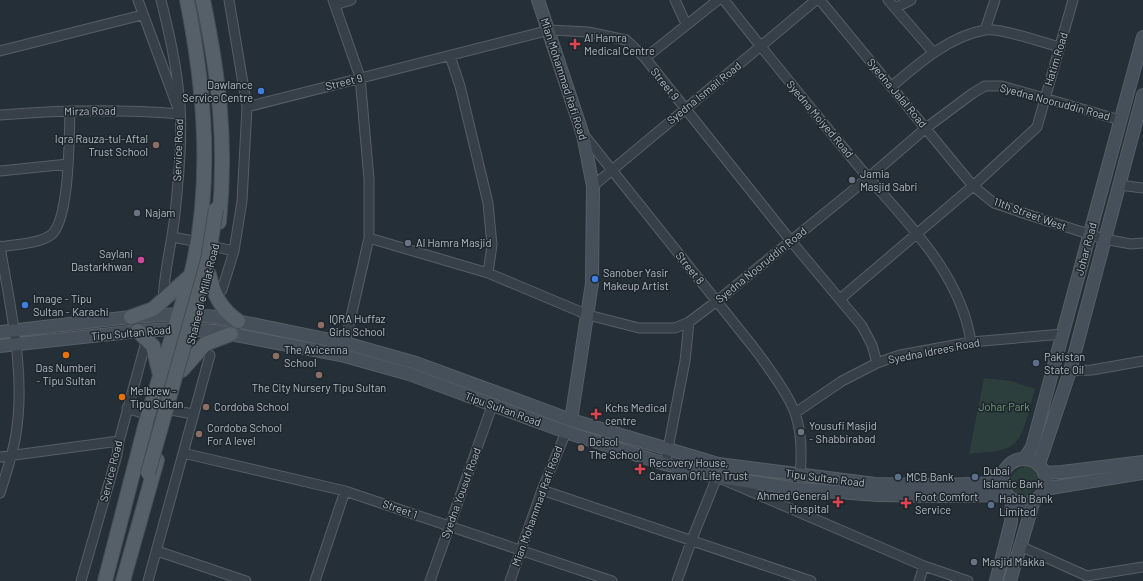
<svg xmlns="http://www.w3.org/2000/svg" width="1143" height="581" font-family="Barlow,sans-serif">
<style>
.green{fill:#2c3f3c}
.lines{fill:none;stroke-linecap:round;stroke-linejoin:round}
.street-casing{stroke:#565e66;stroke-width:11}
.secondary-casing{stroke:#565e66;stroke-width:14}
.primary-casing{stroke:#444c54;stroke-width:16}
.street{stroke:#374048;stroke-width:9}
.secondary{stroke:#46505a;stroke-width:12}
.primary{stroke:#566068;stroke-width:14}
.primary-bridge-casing{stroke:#444c54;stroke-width:16;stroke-linecap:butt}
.primary-bridge{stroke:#566068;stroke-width:14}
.health-dot{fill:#e0444e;stroke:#1d252d;stroke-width:1.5}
.shop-dot{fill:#3f7fe0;stroke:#1d252d;stroke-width:1.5}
.education-dot{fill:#8d6e63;stroke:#1d252d;stroke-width:1.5}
.worship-dot{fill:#6b7280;stroke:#1d252d;stroke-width:1.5}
.hotel-dot{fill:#d1479c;stroke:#1d252d;stroke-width:1.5}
.food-dot{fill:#e8710a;stroke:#1d252d;stroke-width:1.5}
.service-dot{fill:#5c6f8a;stroke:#1d252d;stroke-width:1.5}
.labels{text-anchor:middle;stroke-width:3;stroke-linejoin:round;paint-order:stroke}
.poi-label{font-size:11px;fill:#b3bbc4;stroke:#1d252d;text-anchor:start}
.street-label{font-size:11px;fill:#b3bbc4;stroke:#1d252d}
.park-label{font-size:11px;fill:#739777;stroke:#1d252d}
</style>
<rect width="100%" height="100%" fill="#242f37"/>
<path class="green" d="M984,378L1011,381L1035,389C1031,402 1025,435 1014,444C1003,453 982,452 969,454Z
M1028,465L1038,468C1043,483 1032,500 1015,495L1008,487C1009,475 1017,468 1028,465Z"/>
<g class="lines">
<defs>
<path id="street" d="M161,0C168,28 175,58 178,86C184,127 179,173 175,214C172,243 164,271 163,301
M333,0L360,77L369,179V238L345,343
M675,0L686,24
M724,0C767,55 811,108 855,162C900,216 960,269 971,342
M820,0L973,186L994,203L1023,213L1104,239L1131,244L1143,243
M888,0L933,52
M335,5L351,0
M895,8L911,0
M985,30L995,0
M0,51L142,15
M450,56L460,86L488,203L492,245L488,273
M645,58L718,0
M891,87C917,65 949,36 985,30C1001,28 1042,42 1059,47
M247,107L550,30L588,32L626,40L645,58L791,241L862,326L872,345L877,363
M0,115C60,110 120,109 180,114L138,0
M584,135L754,348C766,364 789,395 795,413C802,433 802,455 800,475
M0,171L68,164
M1119,185L1143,188
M593,186L816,0
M173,237L198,242
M369,238L488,273L588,315L639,328H675L689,322L717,301L868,178L926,128L973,93L985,86H1002L1120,120
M0,246C10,307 26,372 16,434C13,454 6,474 0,493
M0,247C16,244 38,244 51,235C70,220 69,136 70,111
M216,247L234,251
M222,290L234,251L242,201L247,107L229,0
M840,299L973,186L1037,127L1073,0
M1070,371L1092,370L1143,361
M127,408L148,415
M171,410L193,414
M795,413L842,381L877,363L900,355L971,342L1063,334
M183,453L345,491L612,581
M0,457L119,441
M665,464L685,361L689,322
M542,490L811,581
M1020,546L1087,576L1143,567
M157,551L246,581
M81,581L117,455L119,441L147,338
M148,581L210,355
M315,581L345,491
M430,581L492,406
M510,581L542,490L566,432
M677,581L692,539L717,477L924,566L968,581
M919,581L924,566"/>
<path id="secondary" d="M538,0L583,135L593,186L592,283L571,420
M0,332L131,317L179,314L217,317L345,343L416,363L571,420L718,464L875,484L941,485L1001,483
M0,346L138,331L176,329L214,331L341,355L409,374L566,432L665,464L717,477L799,489L877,495L942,496L1007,495
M1025,458L1032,447L1143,37
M1002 481a22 22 0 1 1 44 0a22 22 0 1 1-44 0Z
M1039,464L1070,371L1143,95
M1044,473L1062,472L1143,462
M1044,489L1143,473
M996,581L1011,522L1012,500
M1010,581L1034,500"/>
<path id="primary" d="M203,0C219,77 227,143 219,222
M209,274C214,295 220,308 238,321
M131,317L153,309L189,277
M138,331L153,346L160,375
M182,370L205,344L231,334
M105,581L148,415L191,275C213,185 205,90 187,0
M123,581L157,460"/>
</defs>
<use href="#street" class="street-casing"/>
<use href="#secondary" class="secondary-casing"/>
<use href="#primary" class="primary-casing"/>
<use href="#street" class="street"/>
<use href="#secondary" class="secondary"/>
<use href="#primary" class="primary"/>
<defs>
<path id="primary-bridge" d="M148,473L208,260L216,209"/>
</defs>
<use href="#primary-bridge" class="primary-bridge-casing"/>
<use href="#primary-bridge" class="primary-bridge"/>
</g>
<g class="health-dot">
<path d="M573 38h4v4h4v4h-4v4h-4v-4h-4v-4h4z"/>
<path d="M594 408h4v4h4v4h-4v4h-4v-4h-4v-4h4z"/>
<path d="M638 463h4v4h4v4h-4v4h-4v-4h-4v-4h4z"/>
<path d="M836 496h4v4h4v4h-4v4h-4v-4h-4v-4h4z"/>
<path d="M904 497h4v4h4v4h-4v4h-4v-4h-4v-4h4z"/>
</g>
<g class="shop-dot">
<circle cx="261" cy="91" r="4"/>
<circle cx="595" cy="279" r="4"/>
<circle cx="25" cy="305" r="4"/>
</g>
<g class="education-dot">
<circle cx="156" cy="145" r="4"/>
<circle cx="321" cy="325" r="4"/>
<circle cx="276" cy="356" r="4"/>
<circle cx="319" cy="375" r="4"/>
<circle cx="206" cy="407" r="4"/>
<circle cx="199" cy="434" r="4"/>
<circle cx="581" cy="448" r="4"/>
</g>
<g class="worship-dot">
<circle cx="852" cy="180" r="4"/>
<circle cx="137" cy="213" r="4"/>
<circle cx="408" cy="243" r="4"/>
<circle cx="801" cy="432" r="4"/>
<circle cx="974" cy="562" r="4"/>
</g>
<circle class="hotel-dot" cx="141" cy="260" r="4"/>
<g class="food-dot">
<circle cx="66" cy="355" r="4"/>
<circle cx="122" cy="397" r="4"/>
</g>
<g class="service-dot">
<circle cx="1036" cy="363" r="4"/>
<circle cx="898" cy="477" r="4"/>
<circle cx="975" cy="477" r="4"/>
<circle cx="991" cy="505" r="4"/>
</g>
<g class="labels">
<g class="poi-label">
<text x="584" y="42">Al Hamra<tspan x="584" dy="13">Medical Centre</tspan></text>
<text x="253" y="89" text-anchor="end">Dawlance<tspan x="253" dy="13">Service Centre</tspan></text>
<text x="148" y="143" text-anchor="end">Iqra Rauza-tul-Aftal<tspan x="148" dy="13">Trust School</tspan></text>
<text x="860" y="178">Jamia<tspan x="860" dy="13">Masjid Sabri</tspan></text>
<text x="145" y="217">Najam</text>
<text x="416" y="247">Al Hamra Masjid</text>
<text x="133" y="258" text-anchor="end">Saylani<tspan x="133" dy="13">Dastarkhwan</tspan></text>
<text x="603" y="277">Sanober Yasir<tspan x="603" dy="13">Makeup Artist</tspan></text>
<text x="33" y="303">Image - Tipu<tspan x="33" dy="13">Sultan - Karachi</tspan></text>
<text x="329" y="323">IQRA Huffaz<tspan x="329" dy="13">Girls School</tspan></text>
<text x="284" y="354">The Avicenna<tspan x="284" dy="13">School</tspan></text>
<text x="1044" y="361">Pakistan<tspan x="1044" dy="13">State Oil</tspan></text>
<text x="66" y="372" text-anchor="middle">Das Numberi<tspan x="66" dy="13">- Tipu Sultan</tspan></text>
<text x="319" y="392" text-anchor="middle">The City Nursery Tipu Sultan</text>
<text x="130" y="395">Melbrew -<tspan x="130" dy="13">Tipu Sultan</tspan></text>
<text x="214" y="411">Cordoba School</text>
<text x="605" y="412">Kchs Medical<tspan x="605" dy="13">centre</tspan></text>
<text x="809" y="430">Yousufi Masjid<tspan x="809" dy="13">- Shabbirabad</tspan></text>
<text x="207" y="432">Cordoba School<tspan x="207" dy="13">For A level</tspan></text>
<text x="589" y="446">Delsol<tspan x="589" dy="13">The School</tspan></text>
<text x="649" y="467">Recovery House,<tspan x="649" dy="13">Caravan Of Life Trust</tspan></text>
<text x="983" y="475">Dubai<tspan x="983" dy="13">Islamic Bank</tspan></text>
<text x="906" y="481">MCB Bank</text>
<text x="829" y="500" text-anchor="end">Ahmed General<tspan x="829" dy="13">Hospital</tspan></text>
<text x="915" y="501">Foot Comfort<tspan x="915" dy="13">Service</tspan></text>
<text x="999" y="503">Habib Bank<tspan x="999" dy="13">Limited</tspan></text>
<text x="982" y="566">Masjid Makka</text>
</g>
<g class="street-label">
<text transform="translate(1056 59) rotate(-73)" y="4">Hatim Road</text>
<text transform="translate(564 79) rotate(72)" y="4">Mian Mohammad Rafi Road</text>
<text transform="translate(344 82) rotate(-14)" y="4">Street 9</text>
<text transform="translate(665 84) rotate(51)" y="4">Street 9</text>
<text transform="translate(704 93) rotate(-39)" y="4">Syedna Ismail Road</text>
<text transform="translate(897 93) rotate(50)" y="4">Syedna Jalal Road</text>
<text transform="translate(1055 102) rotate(15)" y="4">Syedna Nooruddin Road</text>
<text transform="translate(90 111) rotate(-1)" y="4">Mirza Road</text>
<text transform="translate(820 119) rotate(50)" y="4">Syedna Moiyed Road</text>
<text transform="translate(178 150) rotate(-88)" y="4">Service Road</text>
<text transform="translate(1030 214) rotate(20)" y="4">11th Street West</text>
<text transform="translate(1086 249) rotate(-75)" y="4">Johar Road</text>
<text transform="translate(761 265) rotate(-39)" y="4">Syedna Nooruddin Road</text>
<text transform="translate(690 268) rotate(51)" y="4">Street 8</text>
<text transform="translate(203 294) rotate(-76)" y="4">Shaheed e Millat Road</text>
<text transform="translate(131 333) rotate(-5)" y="4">Tipu Sultan Road</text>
<text transform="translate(934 351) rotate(-11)" y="4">Syedna Idrees Road</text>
<text transform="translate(503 409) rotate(20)" y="4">Tipu Sultan Road</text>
<text transform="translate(111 471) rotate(-76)" y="4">Service Road</text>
<text transform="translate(825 478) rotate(7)" y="4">Tipu Sultan Road</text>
<text transform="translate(461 493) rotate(-70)" y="4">Syedna Yousuf Road</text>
<text transform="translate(537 506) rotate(-70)" y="4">Mian Mohammad Rafi Road</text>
<text transform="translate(400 509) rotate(19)" y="4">Street 1</text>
</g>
<g class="park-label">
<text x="1004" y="411">Johar Park</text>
</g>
</g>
</svg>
